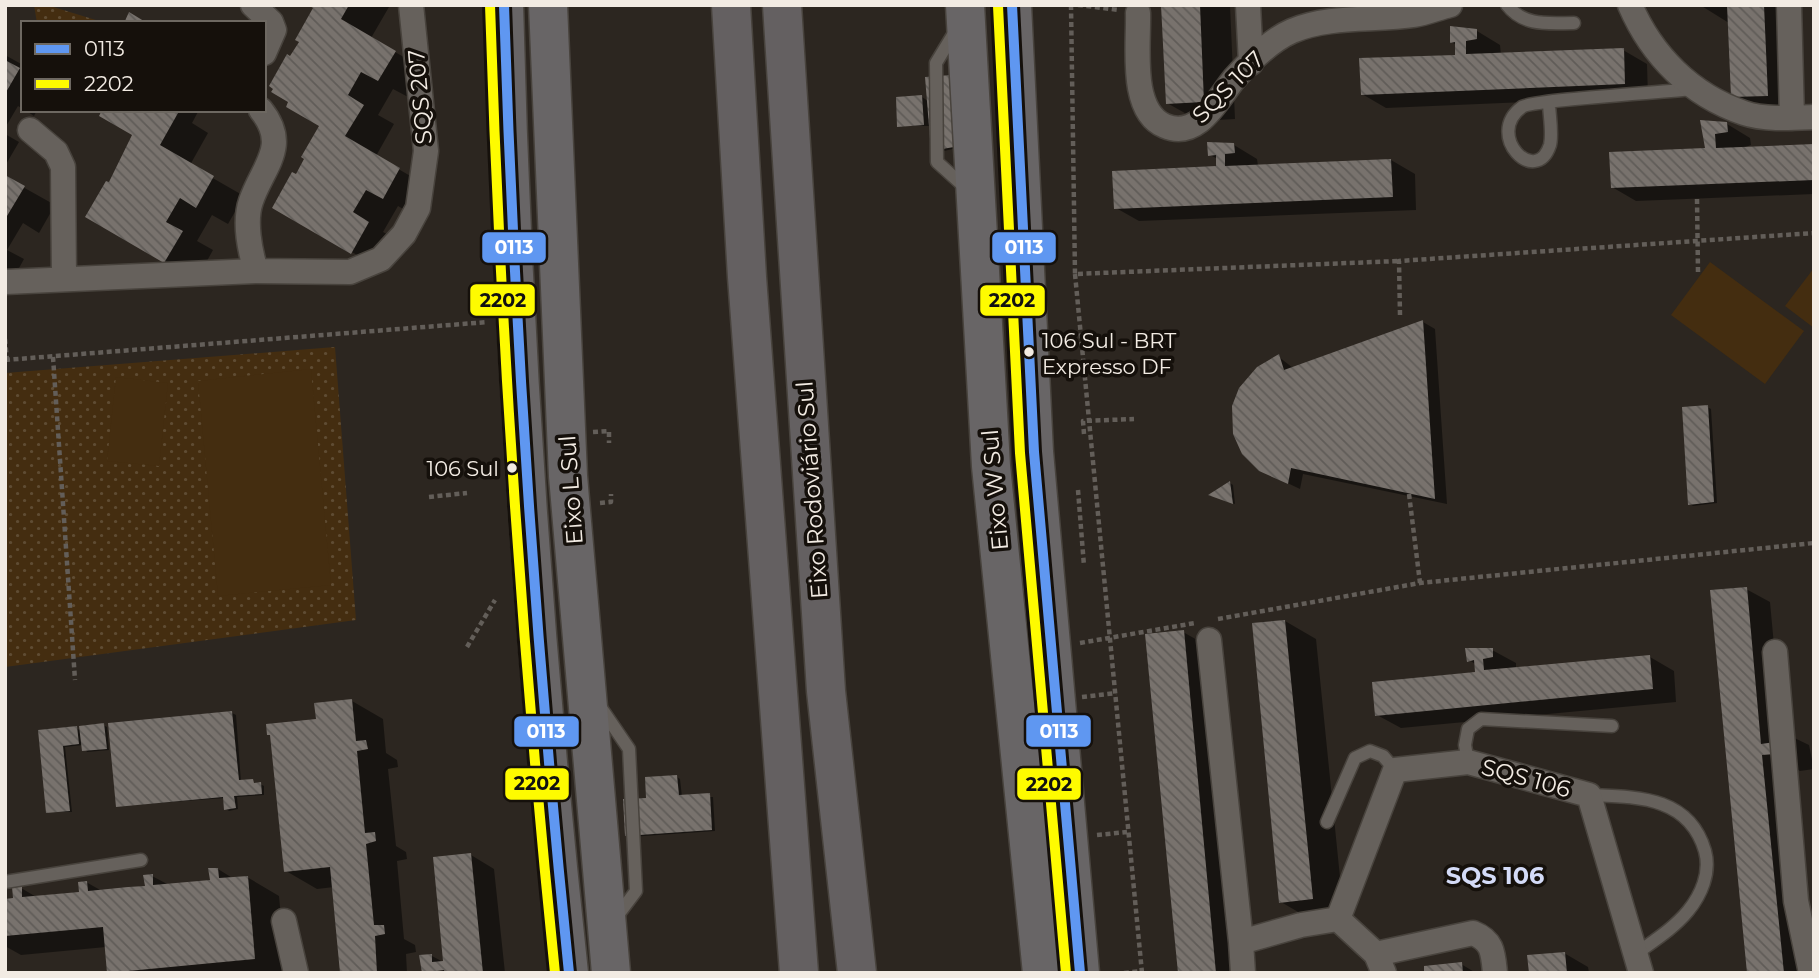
<svg xmlns="http://www.w3.org/2000/svg" width="1819" height="978" font-family="Montserrat,sans-serif">
<style>
.green{fill:url(#green-dots)}
.pitch{fill:#442d10}
.shadow{fill:#0007}
.building{fill:url(#building-back-hatch)}
.lines{fill:none;stroke-linecap:round;stroke-linejoin:round}
.service-casing{stroke:#48433d;stroke-width:15}
.minor-casing{stroke:#48433d;stroke-width:27}
.primary-casing{stroke:#48433d;stroke-width:41}
.trunk-casing{stroke:#48433d;stroke-width:41}
.path{stroke:#635e59;stroke-width:4.5;stroke-dasharray:5 3.5;stroke-linecap:butt}
.service{stroke:#66615c;stroke-width:12}
.minor{stroke:#66615c;stroke-width:24}
.primary{stroke:#686566;stroke-width:38}
.trunk{stroke:#646061;stroke-width:38}
.bus-1-casing{stroke:#15100b;stroke-width:16}
.bus-2-casing{stroke:#15100b;stroke-width:16}
.bus-1{stroke:#5f97f1;stroke-width:10}
.bus-2{stroke:#fefb00;stroke-width:10}
.bus-dot{fill:#f2ebe3;stroke:#15100b;stroke-width:2.5}
.labels{text-anchor:middle;stroke-width:7;stroke-linejoin:round;paint-order:stroke}
.bus-label{font-size:21px;fill:#f2ebe3;stroke:#15100b;text-anchor:start}
.street-label{font-size:23px;fill:#f2ebe3;stroke:#15100b}
.neighbourhood-label{font-size:24px;font-weight:bold;fill:#d4dbf7;stroke:#15100b}
.line-badge{stroke:#15100b;stroke-width:2.5}
.badge-label{font-size:19px;text-anchor:middle;font-weight:bold;fill:#fff}
.pale-badge-label{font-size:19px;text-anchor:middle;font-weight:bold;fill:#111}
</style>
<defs>
<pattern id="green-dots" width="8" height="8" patternUnits="userSpaceOnUse" patternTransform="scale(1.75)"><rect width="8" height="8" fill="#442d10"/><path d="M2 2h.1M6 6h.1" fill="none" stroke="#5f4c33" stroke-width="1.8" stroke-linecap="round"/></pattern>
<pattern id="building-back-hatch" width="6" height="6" patternUnits="userSpaceOnUse" patternTransform="scale(1.75)"><rect width="6" height="6" fill="#78726d"/><path d="M-1 5l2 2M0 0l6 6M5-1l2 2" fill="none" stroke="#605c58"/></pattern>
</defs>
<rect width="100%" height="100%" fill="#2c2620"/>
<path class="green" d="M34,5H47L99,21L37,23Z
M335,347L356,620L5,667V373Z"/>
<path class="pitch" d="M1710,262L1804,331L1765,384L1671,315Z
M1814,268V328L1785,306Z
M311,369L331,585L218,596L198,381Z
M116,377L168,383L159,466L107,461Z"/>
<path class="shadow" d="M312,5H387L389,7L371,38L426,70L410,98L393,89L378,115L394,124L376,156L431,188L415,216L398,206L383,232L400,241L383,270L274,207L297,176L321,126L291,101V58L316,8Z
M1163,5H1230L1235,119L1199,121L1167,103Z
M1794,5L1799,113L1764,114L1732,96L1729,23L1700,5Z
M1477,31L1500,45L1501,55L1623,50L1647,64L1648,97L1386,108L1362,94L1457,56V45L1451,42Z
M5,55L23,65V109L18,106L5,128Z
M922,97L928,101L957,148L944,151L930,147L929,126H899Z
M25,110H37L34,116Z
M103,110H199L192,123L208,133L190,165L244,196L228,224L212,215L197,241L213,250L197,279L87,216L109,185L134,134Z
M1701,121L1727,124L1750,138L1751,145L1743,148L1814,145V194L1636,201L1612,187L1707,149Z
M5,134L19,142L5,166Z
M1234,145L1257,159L1258,166L1391,160L1415,174L1416,210L1139,221L1116,208L1218,168V159L1210,155Z
M5,177L55,205L39,233L23,223L7,250L24,259L8,288L5,286Z
M1423,322L1435,329L1447,504L1303,474L1300,489L1260,470L1279,357L1293,368Z
M1707,407L1711,409L1717,503L1693,506L1690,504Z
M1230,483L1233,485L1235,504L1211,495Z
M1746,589L1770,602L1782,732L1809,745L1814,769L1800,771L1793,767L1805,973H1748Z
M1285,621L1316,639L1344,917L1312,920L1281,902Z
M1183,632L1215,650L1245,973H1179Z
M1492,650L1516,663V669L1650,657L1674,671L1676,702L1401,728L1377,715L1477,673V665L1469,660Z
M352,701L383,719L386,753L397,760L398,767L388,769L396,846L406,852L407,859L397,861L404,939L415,945L416,952L406,954L407,973H342L334,887L317,889L286,871L317,720Z
M232,713L236,715L241,782L260,784L264,786V795L237,797L238,809L229,811L226,809L225,798L118,806Z
M103,725L107,727L109,750L87,752L83,745L65,747L72,812H48L40,731L76,728L81,731Z
M677,777L680,779L682,797H713L715,831L630,837L648,799Z
M471,855L494,869L505,973H424L432,956L445,963Z
M218,869L234,879L247,877L279,896L286,973H111L106,947L21,955L5,946V900H15L21,888L38,898L81,894L86,882L102,891L147,887L152,876L169,885L212,881Z
M1564,953L1588,967L1589,973H1531Z
M1461,964L1476,973H1426Z"/>
<path class="building" d="M308,5H349L341,19L396,51L378,81L361,72L348,95L364,105L345,136L400,168L383,199L366,190L353,212L369,222L351,254L272,208L292,172L296,174L304,159L301,157L319,126L286,107L288,102L271,92L273,89L269,86L287,54L290,56L299,42L295,40L313,8Z
M1161,5H1200L1204,102L1166,104Z
M1727,5H1764L1768,96L1731,97Z
M129,12L134,15L147,23H124Z
M1450,26L1477,29V39L1466,41V54L1624,48L1625,84L1361,95L1359,58L1455,55V42L1450,43Z
M5,60L20,68L5,94Z
M951,75L954,147L931,151L925,77Z
M922,95L924,125L897,127L896,97Z
M102,110H173L178,113L160,145L214,176L196,208L180,198L166,222L183,231L164,263L85,217L106,181L109,182L132,135L99,116Z
M1700,120L1727,122L1728,132L1715,134L1716,148L1814,144V180L1611,188L1609,152L1705,148Z
M1207,142L1234,143L1235,153L1225,154V166L1391,159L1393,197L1114,209L1112,171L1216,166V155L1208,156Z
M5,175L25,186L7,216L5,215Z
M1423,320L1435,499L1291,468L1288,484L1259,471L1242,454L1233,434L1232,406L1239,388L1257,367L1279,354L1284,370Z
M1708,405L1714,502L1688,505L1682,407Z
M1230,481L1233,504L1208,495Z
M1747,587L1761,744L1775,742V754L1762,755L1784,973H1747L1710,590Z
M1285,620L1313,899L1279,903L1252,623Z
M1184,630L1216,973H1178L1145,634Z
M1465,648H1493V657L1483,659L1484,670L1650,655L1653,689L1375,716L1372,682L1475,672L1474,660L1467,662Z
M352,699L356,741L366,740L368,749L357,751L365,833L375,832L376,841L366,844L374,925H384L385,934L375,936L377,973H340L330,867L284,872L270,735H267L266,724L316,719L314,703Z
M232,711L239,780L253,779L254,783L261,782L262,794L234,796L236,808L224,810L223,797L116,807L108,723Z
M104,723L107,749L82,751L79,726Z
M77,726L79,744L63,746L70,811L46,813L38,730Z
M677,775L679,795L710,793L712,830L625,836L623,799L646,798L645,777Z
M471,853L483,973H445L444,970L422,973L419,955L432,954V962L443,961L433,857Z
M208,868H218L219,878L248,876L255,959L107,973L103,927L5,936V899L13,898L12,887L22,886V897L79,892L78,882L87,881L88,891L128,887L145,886L143,875L153,874V885L210,880Z
M1565,952L1567,973H1529L1527,955Z
M1462,962L1463,973H1424V966Z"/>
<g class="lines">
<defs>
<path id="service" d="M1507,5C1524,27 1549,23 1574,23
M956,30L936,63L937,162L967,189
M1549,102C1549,114 1553,133 1550,145C1536,188 1484,135 1522,107C1531,100 1669,92 1692,89
M599,705L629,749L636,891L615,919
M1468,762L1465,745L1468,729L1481,719L1612,726
M1589,795C1637,797 1689,796 1705,851C1711,873 1701,895 1688,911C1674,928 1655,940 1637,953
M1327,822L1355,758L1370,751L1383,756L1395,770
M5,882L141,860"/>
<path id="minor" d="M253,5L271,22L274,30L264,53
M1248,5L1251,63
M1630,5C1652,56 1691,95 1744,113C1764,120 1793,118 1814,117
M1789,5L1792,118
M1138,13C1139,45 1129,111 1165,126C1198,140 1217,100 1234,79C1249,62 1271,40 1292,31C1330,15 1374,21 1414,15C1426,13 1438,8 1450,5
M30,130L56,152L63,167L64,278
M256,271C250,251 244,221 251,201C263,166 290,146 261,110
M5,282L256,271L350,272L381,259L404,234L418,208L426,151L411,5
M1209,640L1241,942L1301,925L1338,919L1395,770L1468,762L1589,795L1641,973
M1775,652L1796,901L1811,973
M1338,919L1376,954L1384,973
M284,921L296,973
M1241,942L1243,973
M1376,954L1473,933C1493,941 1493,953 1495,973"/>
<path id="primary" d="M504,5C512,329 534,651 569,973
M548,5L568,476L611,973
M965,5L991,466L1042,973
M1012,5L1034,452L1080,973"/>
<path id="trunk" d="M731,5L747,277L799,973
M782,5L826,691L857,973"/>
</defs>
<use href="#service" class="service-casing"/>
<use href="#minor" class="minor-casing"/>
<use href="#primary" class="primary-casing"/>
<use href="#trunk" class="trunk-casing"/>
<path class="path" d="M1071,5L1075,274L1399,261
M1078,5L1119,10
M1697,199L1698,272
M1075,274L1142,973
M1400,315L1399,261L1814,233
M5,339L7,360
M53,357L75,680
M5,360L488,322
M593,432L609,431V443
M1084,434L1083,421L1134,419
M478,475L498,474
M1078,490L1084,566
M1409,494L1420,583
M429,497L467,493
M600,503L611,502V494
M1218,619L1420,583L1814,543
M1080,643L1195,623
M467,647L495,600
M1082,697L1116,693
M1097,835L1127,832
M1124,973L1141,971"/>
<use href="#service" class="service"/>
<use href="#minor" class="minor"/>
<use href="#primary" class="primary"/>
<use href="#trunk" class="trunk"/>
<defs>
<path id="bus-1" d="M504,5C514,329 536,651 569,973
M1012,5L1034,452L1080,973"/>
<path id="bus-2" d="M490,5C500,329 522,651 555,973
M998,6L1020,453L1066,973"/>
</defs>
<use href="#bus-1" class="bus-1-casing"/>
<use href="#bus-2" class="bus-2-casing"/>
<use href="#bus-1" class="bus-1"/>
<use href="#bus-2" class="bus-2"/>
</g>
<g class="bus-dot">
<circle cx="1029" cy="352" r="6"/>
<circle cx="512" cy="468" r="6"/>
</g>
<g class="labels">
<g class="bus-label">
<text x="1042" y="348">106 Sul - BRT<tspan x="1042" dy="26">Expresso DF</tspan></text>
<text x="499" y="476" text-anchor="end">106 Sul</text>
</g>
<g class="street-label">
<text transform="translate(1228 87) rotate(-45)" y="8">SQS 107</text>
<text transform="translate(420 97) rotate(-95)" y="8">SQS 207</text>
<text transform="translate(571 490) rotate(-94)" y="8">Eixo L Sul</text>
<text transform="translate(812 490) rotate(-94)" y="8">Eixo Rodoviário Sul</text>
<text transform="translate(995 490) rotate(-95)" y="8">Eixo W Sul</text>
<text transform="translate(1526 778) rotate(15)" y="8">SQS 106</text>
</g>
<g class="neighbourhood-label">
<text x="1495" y="884">SQS 106</text>
</g>
</g>
<g class="line-badge">
<rect x="991" y="231" width="66" height="33" rx="7" fill="#5f97f1"/>
<rect x="481" y="231" width="66" height="33" rx="7" fill="#5f97f1"/>
<rect x="469" y="283" width="67" height="34" rx="7" fill="#fefb00"/>
<rect x="979" y="284" width="67" height="33" rx="7" fill="#fefb00"/>
<rect x="1025" y="714" width="67" height="34" rx="7" fill="#5f97f1"/>
<rect x="513" y="715" width="67" height="33" rx="7" fill="#5f97f1"/>
<rect x="504" y="767" width="66" height="34" rx="7" fill="#fefb00"/>
<rect x="1016" y="767" width="66" height="34" rx="7" fill="#fefb00"/>
</g>
<g class="badge-label">
<text x="1024" y="254">0113</text>
<text x="514" y="254">0113</text>
<text x="1059" y="738">0113</text>
<text x="546" y="738">0113</text>
</g>
<g class="pale-badge-label">
<text x="503" y="307">2202</text>
<text x="1012" y="307">2202</text>
<text x="537" y="790">2202</text>
<text x="1049" y="791">2202</text>
</g>
<rect width="1819" height="978" fill="none" stroke="#f2ebe3" stroke-width="14"/>
<rect x="21" y="21" width="245" height="91" fill="#15100b" stroke="#6d6861" stroke-width="2"/>
<rect x="35" y="44" width="35" height="10" fill="#5f97f1" stroke="#6d6861" stroke-width="2"/>
<text x="84" y="56" font-size="21" fill="#f2ebe3">0113</text>
<rect x="35" y="79" width="35" height="10" fill="#fefb00" stroke="#6d6861" stroke-width="2"/>
<text x="84" y="91" font-size="21" fill="#f2ebe3">2202</text>
</svg>
